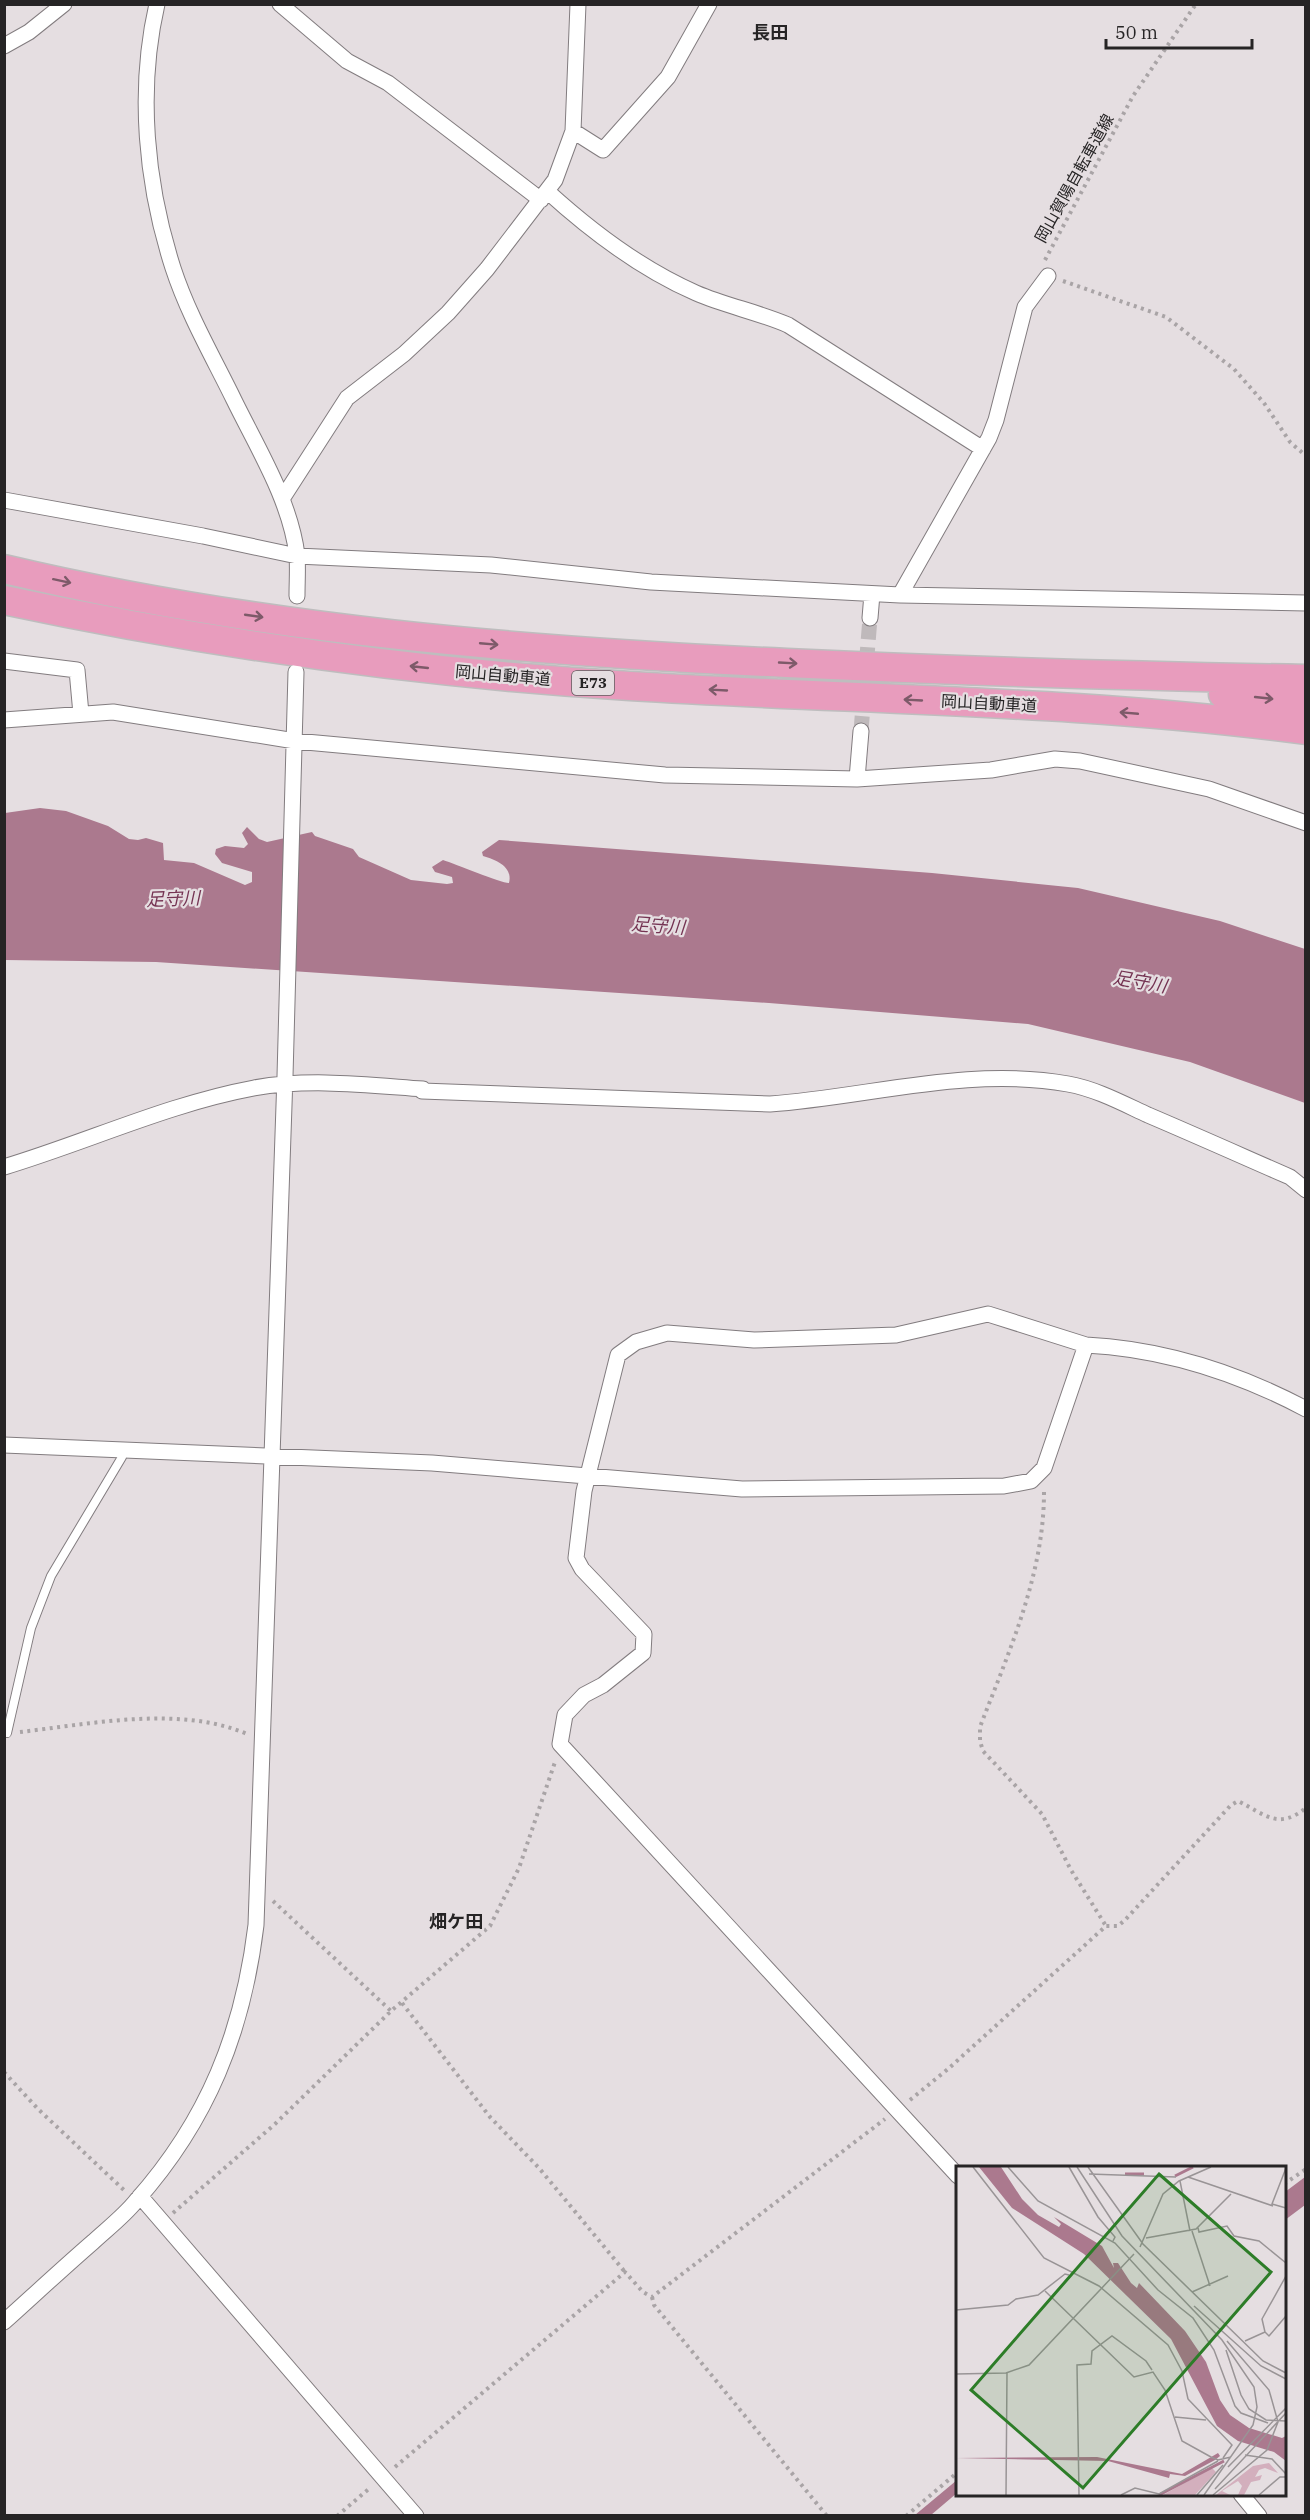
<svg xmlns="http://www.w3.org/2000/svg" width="1310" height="2520" font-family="'IBM Plex Serif','Noto Sans JP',serif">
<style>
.water{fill:#ab798e}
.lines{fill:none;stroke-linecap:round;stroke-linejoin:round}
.minor-tunnel{stroke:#bfb9bb;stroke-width:15;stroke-dasharray:15 8;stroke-linecap:butt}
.service-casing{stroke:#827c7f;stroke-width:10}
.minor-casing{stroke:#827c7f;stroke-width:17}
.motorway-casing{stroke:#bebdbe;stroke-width:31}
.path{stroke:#a9a4a6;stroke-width:4;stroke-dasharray:3 4.5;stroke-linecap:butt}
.service{stroke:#fff;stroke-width:8}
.minor{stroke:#fff;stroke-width:15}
.motorway{stroke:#e89cbd;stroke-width:28}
.oneway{stroke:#7d5a69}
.labels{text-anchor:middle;stroke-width:4.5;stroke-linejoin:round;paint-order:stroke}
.shield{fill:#e5dee1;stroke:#5f5c5d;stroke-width:1.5}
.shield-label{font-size:15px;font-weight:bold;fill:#262425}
.street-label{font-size:16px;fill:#262425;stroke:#e5dee1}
.neighbourhood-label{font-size:18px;font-weight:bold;fill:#262425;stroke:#e5dee1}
.water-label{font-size:18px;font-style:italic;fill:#753453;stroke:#e5dee1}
.inset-river{fill:none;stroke:#ab798e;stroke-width:3}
.inset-road{fill:none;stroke:#999496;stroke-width:1.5}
.view{fill:#2d7d28;fill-opacity:0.15;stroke:#2d7d28;stroke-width:3}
.inset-edge{fill:none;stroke:#262425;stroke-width:3}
</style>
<rect width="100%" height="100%" fill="#e5dee1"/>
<path class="water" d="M40,808L66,811L108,826L129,839L138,840L146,838L163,843L164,860L194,863L245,885L252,882V872L222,863L215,854L216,849L225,846L244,848L248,844L242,833L247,827L259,839L267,842L312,832L315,836L353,849L359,857L411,880L447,884L453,883L452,877L435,872L432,867L443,860C455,864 504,884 509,883C513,867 497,860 483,856L482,852L499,840L932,873L1078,888L1220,921L1305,949V1103L1190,1062L1028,1024L769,1003L156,962L5,960V813Z
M1305,2177V2205L1285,2220V2192Z
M957,2480V2493L931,2515H915Z"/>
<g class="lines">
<path class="minor-tunnel" d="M861,731L870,618"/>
<defs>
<path id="service" d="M7,1733L31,1628L51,1576L122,1457V1449"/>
<path id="minor" d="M157,4C137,91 146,184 173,268C188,314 213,357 234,400C258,449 290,500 297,555C298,568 297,582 297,596
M280,4L347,61L388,83L541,200
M4,46L29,32L64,4
M573,131L603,150L668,77L709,4
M547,191C592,232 641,269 696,293C726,306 758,312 788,325L983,449
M282,499L347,398L404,354L448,313L487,269L555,180L573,131L578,4
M4,500L203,536L297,556L491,565L651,582L900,595L1306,603
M900,595L989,438L996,420L1025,307L1048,276
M870,618L872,594
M4,661L77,670L81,714
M4,720L113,712L295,741L665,775L857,779L991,770L1055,759L1080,761L1209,789L1306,823
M857,779L861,731
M4,1167C87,1142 168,1104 254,1088C310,1078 367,1085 423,1089L422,1091L770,1104C868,1097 969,1066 1068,1084C1096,1089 1122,1103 1148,1115C1195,1135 1242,1156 1290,1177L1306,1190
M4,1445L432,1463L742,1489L1004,1486L1031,1481L1044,1468L1086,1345C1165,1349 1236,1372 1306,1409
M958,2176L560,1744L565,1715L584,1695L603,1685L643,1653L644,1634L582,1569L576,1558L584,1491L618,1355L636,1342L667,1333L754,1340L896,1335L988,1314L1086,1345
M140,2196L416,2516
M4,2322C34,2295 63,2268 93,2242C107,2229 124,2216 136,2201C208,2120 243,2032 256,1925L285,1076L296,672
M1241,2494L1259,2516"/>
<path id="motorway" d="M4,569C261,630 524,651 787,663C960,671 1132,676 1306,679
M4,600C211,644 419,673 630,686C855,700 1081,700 1306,730
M1223,694L1306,703"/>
</defs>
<use href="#service" class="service-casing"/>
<use href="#minor" class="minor-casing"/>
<use href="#motorway" class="motorway-casing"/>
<path class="path" d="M1045,260L1133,96L1196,4
M1063,281L1166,317L1234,369L1264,403L1290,442L1306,456
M1044,1492C1044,1575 1009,1651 980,1727V1741L983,1751L1042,1814L1071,1870L1106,1926
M20,1732C91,1724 180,1705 247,1734
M273,1901L391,2011
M402,2003L490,2117L539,2168L625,2272
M4,2072L38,2109L125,2191
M910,2100L948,2069L1106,1926H1118L1125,1920L1231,1805L1238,1801C1266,1815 1278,1830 1306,1808
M1284,2184L1306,2169
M173,2213L275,2124L391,2011L490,1926L519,1868L555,1762
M652,2297L654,2305L827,2516
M395,2467L625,2272L643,2292L652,2297L885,2119
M337,2516L371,2487
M906,2516L958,2472"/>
<use href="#service" class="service"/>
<use href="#minor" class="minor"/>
<use href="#motorway" class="motorway"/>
</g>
<defs><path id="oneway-shaft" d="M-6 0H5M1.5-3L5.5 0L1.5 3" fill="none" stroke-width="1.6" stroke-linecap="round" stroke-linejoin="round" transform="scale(1.5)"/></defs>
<g class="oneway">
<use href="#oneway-shaft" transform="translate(62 581) rotate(12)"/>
<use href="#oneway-shaft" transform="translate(254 616) rotate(8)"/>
<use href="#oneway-shaft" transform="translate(489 644) rotate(5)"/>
<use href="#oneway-shaft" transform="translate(788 663) rotate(3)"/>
<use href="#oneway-shaft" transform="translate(419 667) rotate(-174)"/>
<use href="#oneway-shaft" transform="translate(718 690) rotate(-177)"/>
<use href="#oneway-shaft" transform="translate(1264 698) rotate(6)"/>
<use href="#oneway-shaft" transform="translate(913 700) rotate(-177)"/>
<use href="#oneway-shaft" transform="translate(1129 713) rotate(-175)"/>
</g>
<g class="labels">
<rect class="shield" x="572" y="671" width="42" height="24" rx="4.5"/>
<g class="shield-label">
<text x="593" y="688">E73</text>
</g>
<g class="street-label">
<text transform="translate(1074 178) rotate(-61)" y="6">岡山賀陽自転車道線</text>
<text transform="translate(503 675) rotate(5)" y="6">岡山自動車道</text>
<text transform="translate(989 703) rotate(3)" y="6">岡山自動車道</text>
</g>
<g class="neighbourhood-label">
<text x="770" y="39">長田</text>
<text x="456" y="1928">畑ケ田</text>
</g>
<g class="water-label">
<text transform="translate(173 899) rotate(-2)" y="6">足守川</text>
<text transform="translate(658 926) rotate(4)" y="6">足守川</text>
<text transform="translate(1140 982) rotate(10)" y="6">足守川</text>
</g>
</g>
<g transform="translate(956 2166)">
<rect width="330" height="330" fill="#e5dee1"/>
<path d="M313,297L322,307L309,302L303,304L299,311L306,309L304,314L295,316L288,329H282L286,320L282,315L266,325L274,329H260L297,300ZM256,302L260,306L239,329H207Z" fill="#d3afbd"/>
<path d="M23,1H45L66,33L82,49L103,61L105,58L98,51L146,80L158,102L157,97H162L175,117L181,122L183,117L229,165L250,196L264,234L274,249L293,262L326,272L330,270V295L318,286L282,275L261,260L215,173L128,88L56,42ZM262,287L264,290L259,294L229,310L214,308L213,312L152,295L0,292L141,291L226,308Z" fill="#ab798e"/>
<path class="inset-river" d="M169,8H188M219,10L237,1M203,329L268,295"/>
<path class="inset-road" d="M17,1L88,92L143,120L212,179L226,205L232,233M52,1L82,35L159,77L202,124L237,152L258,184L279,240L285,247L312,257M113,1L142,51L159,71L157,75M121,1L166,70L266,174L298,221L301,241L297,259L248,329M132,1L187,78L307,195L330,207M330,2L316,38L330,42M133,8L220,11M232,11L317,40M224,15L234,65M242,62L243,66L271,60L278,70L303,75L330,97M236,65L254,120M190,72L240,63L275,28M184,81L207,28L223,15L255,1M89,125L178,211L197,206L209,224L226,275L255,291M236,126L272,110M238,140L305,200L330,213M0,144L52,139L60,133L82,129L109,108L113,109M309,166L313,170L330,150M289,175L309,166L306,153L330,110M270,184L285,229L293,243L310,254L330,255M0,208L50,207L73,199L178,88M232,233L276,279L267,292M219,251L250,254M289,289L316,293L330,308M255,291L262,294L275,291M272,301L330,242M259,323L330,247M50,329L51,207M123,329L121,199L135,198L136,185L156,170L190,195L196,204M165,329L179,322L203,328L262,295M241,329L267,299M257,329L311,284L322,256L313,224L271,175M303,329L324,311H330"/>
<path class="view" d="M203,8L315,106L127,322L15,224Z"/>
<rect width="330" height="330" class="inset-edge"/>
</g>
<rect width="1310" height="2520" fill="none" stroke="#262425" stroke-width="12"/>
<path d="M1106 39v9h146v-9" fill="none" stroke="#262425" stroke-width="3"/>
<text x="1115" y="39" font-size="18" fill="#262425" stroke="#e5dee1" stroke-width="4.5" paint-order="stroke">50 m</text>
</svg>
